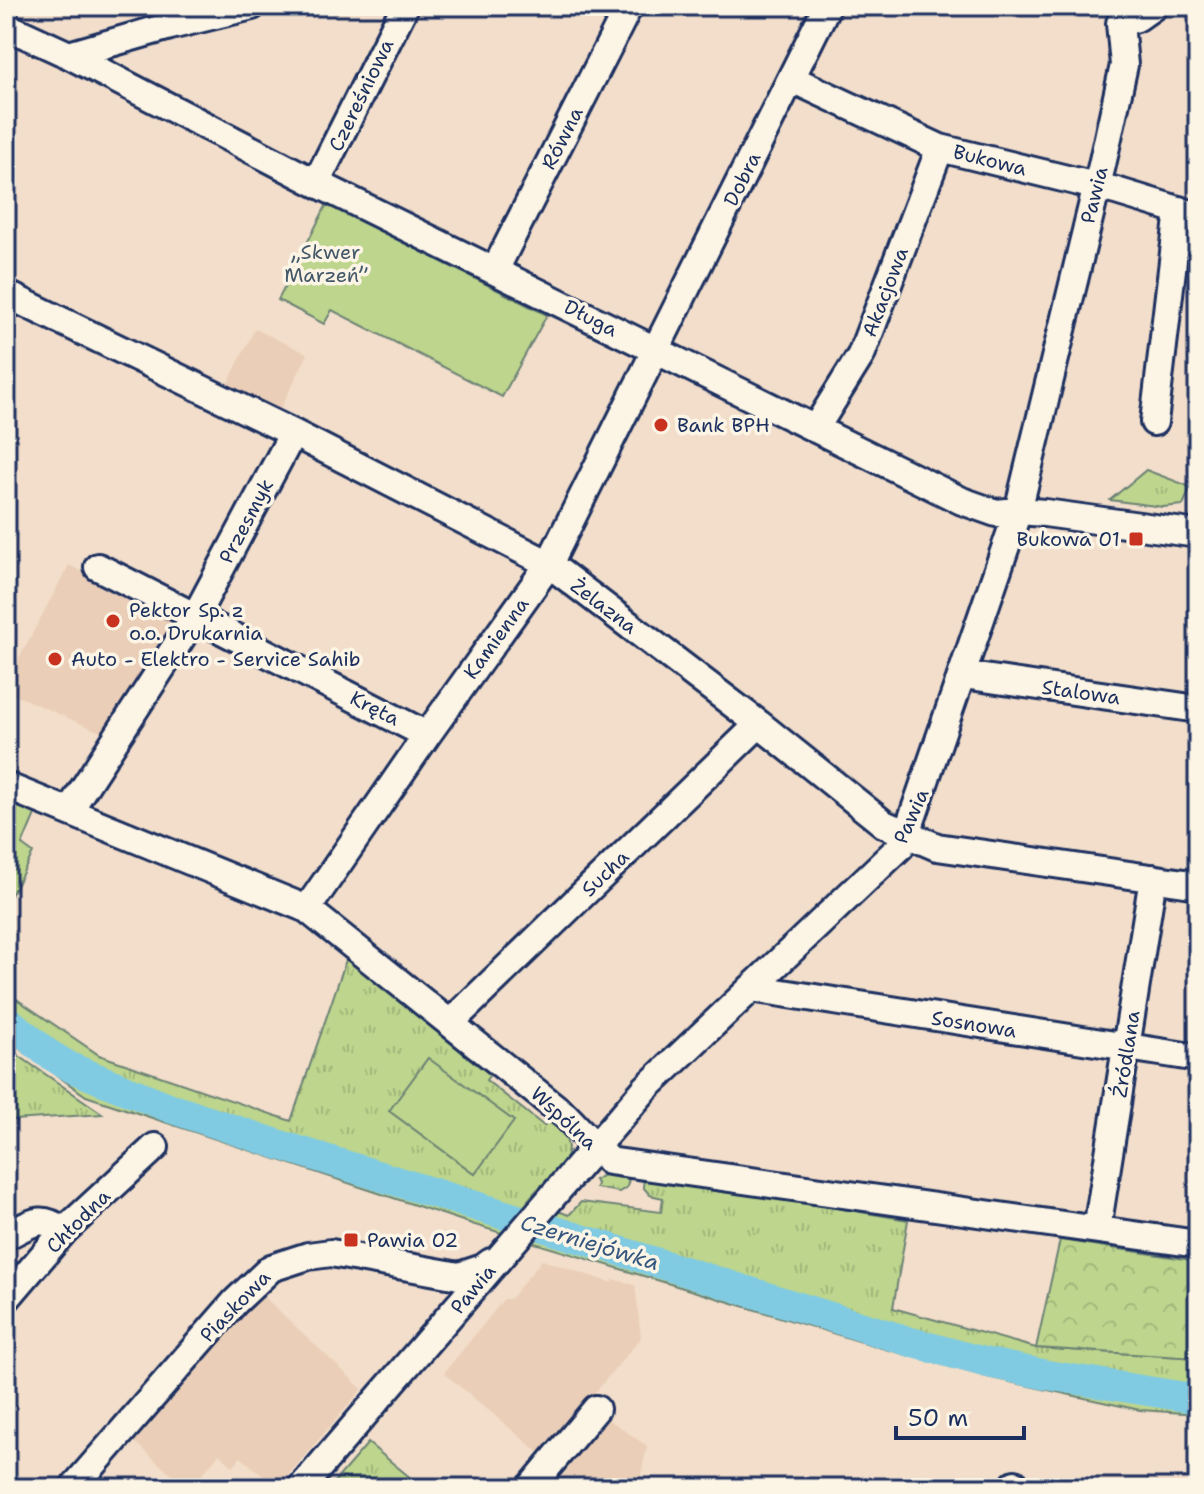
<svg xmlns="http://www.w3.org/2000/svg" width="1204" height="1494" font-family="'Shantell Sans',sans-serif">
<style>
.built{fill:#eaceb7}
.grass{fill:url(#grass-tufts);stroke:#6c8275;stroke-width:2}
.forest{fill:url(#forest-crowns);stroke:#6c8275;stroke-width:2}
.park{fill:#bdd58c;stroke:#6c8275;stroke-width:2}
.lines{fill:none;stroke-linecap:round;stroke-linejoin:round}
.river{stroke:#81cbe2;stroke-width:30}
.minor-casing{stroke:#1b2f5e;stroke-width:32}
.minor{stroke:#fcf5e5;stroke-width:26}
.poi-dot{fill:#c8321e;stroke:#fcf5e5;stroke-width:3}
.labels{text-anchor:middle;stroke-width:7;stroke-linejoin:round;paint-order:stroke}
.street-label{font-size:20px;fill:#1b2f5e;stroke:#fcf5e5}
.park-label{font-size:20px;fill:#44586a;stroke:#fcf5e5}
.poi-label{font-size:20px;fill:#1b2f5e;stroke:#fcf5e5;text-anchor:start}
.water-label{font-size:22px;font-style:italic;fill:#34567f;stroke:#fcf5e5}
</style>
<defs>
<pattern id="grass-tufts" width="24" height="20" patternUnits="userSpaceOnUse" patternTransform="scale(2)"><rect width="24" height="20" fill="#bdd58c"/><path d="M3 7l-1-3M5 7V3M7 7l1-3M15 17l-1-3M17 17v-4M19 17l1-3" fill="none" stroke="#a2b77b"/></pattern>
<pattern id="forest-crowns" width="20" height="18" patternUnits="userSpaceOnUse" patternTransform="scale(2)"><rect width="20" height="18" fill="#bdd58c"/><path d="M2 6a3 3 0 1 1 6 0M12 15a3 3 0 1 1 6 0" fill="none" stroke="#a2b77b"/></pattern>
</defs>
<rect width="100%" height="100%" fill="#f2deca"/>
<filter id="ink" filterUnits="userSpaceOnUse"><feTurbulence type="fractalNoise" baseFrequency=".0125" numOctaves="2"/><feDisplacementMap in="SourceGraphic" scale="16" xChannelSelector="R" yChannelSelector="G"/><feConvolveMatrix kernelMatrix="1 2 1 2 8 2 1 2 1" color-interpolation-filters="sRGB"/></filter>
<g filter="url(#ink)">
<path class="built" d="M255,329L308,354L279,411L227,385Z
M69,565L177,621L105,734L6,691V683Z
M542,1260L612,1283L613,1279L635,1285L641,1338L542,1455L444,1373L504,1299H510Z
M262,1295L362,1389L277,1488L241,1457L233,1466L219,1454L191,1488H187L132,1440Z
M602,1415L647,1446L638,1488H542Z"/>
<path class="grass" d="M1146,470L1191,487L1183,505L1163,507L1110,500Z
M984,564L988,565L943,698L939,697Z
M348,954L495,1068L486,1080L544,1126L550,1120C592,1155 550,1171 528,1200L569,1215L581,1202L661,1212L663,1198L650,1195L643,1187L644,1179L649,1176L908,1220L893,1308L1036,1348L1198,1358V1414L1140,1410L987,1377L885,1349L475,1225L86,1096L6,1039V992L99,1055L291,1121Z
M6,1047L103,1114L14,1120L6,1114Z
M604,1175L629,1179L627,1187L619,1192L596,1188L597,1183L594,1180Z
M368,1443L423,1488H329Z"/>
<path class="forest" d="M1060,1240L1198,1261V1358L1036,1348Z"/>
<path class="park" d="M327,204L547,315L502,397L332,310L324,324L278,300Z
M6,796L36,812L22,845L33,853L6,905Z
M428,1058L514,1121L475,1174L389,1111Z"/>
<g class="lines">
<path class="river" d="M6,1019L47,1053L72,1068L173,1109L277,1144L911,1342L988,1363L1047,1375L1198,1399"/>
<defs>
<path id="minor" d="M6,26L69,55L316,183L962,501L996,513L1018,511L1045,513L1198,534
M69,55L170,26L252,6
M792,79L940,148L1116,191L1198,216
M316,183L405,6
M495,270L629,6
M6,294L293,433L549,564L759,724L884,824L937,847L1198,885
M1154,422L1179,210
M815,429L861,355L940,148
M98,567L427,735
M963,675L1198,709
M6,786L307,909L566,1116L609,1161L1198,1244
M69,811L196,615L293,433
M307,909L427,735L549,564L827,6
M751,988L1198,1058
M451,1022L759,724
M1097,1229L1153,878
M6,1236C32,1224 39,1213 64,1231
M6,1299L64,1231L155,1147
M73,1488L235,1302L271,1268L308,1256L331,1253L459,1276L483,1268L491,1262
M301,1488L646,1088L900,847L906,836L1018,511L1102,165L1124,65L1120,23L1137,18L1154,6
M530,1488L596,1409
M1014,1488L1015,1484"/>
</defs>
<use href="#minor" class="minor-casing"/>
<use href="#minor" class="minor"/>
</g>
</g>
<g class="poi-dot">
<circle cx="661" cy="425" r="8"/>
<rect x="1128" y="531" width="16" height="16" rx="4"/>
<circle cx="113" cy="621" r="8"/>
<circle cx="55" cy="659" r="8"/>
<rect x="343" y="1232" width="16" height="16" rx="4"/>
</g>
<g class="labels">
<g class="street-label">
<text transform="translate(361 95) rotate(-64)" y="7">Czereśniowa</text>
<text transform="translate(562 138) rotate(-63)" y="7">Równa</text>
<text transform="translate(990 160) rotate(14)" y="7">Bukowa</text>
<text transform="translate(742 179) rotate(-63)" y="7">Dobra</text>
<text transform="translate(1094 195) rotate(-76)" y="7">Pawia</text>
<text transform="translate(885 292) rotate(-69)" y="7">Akacjowa</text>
<text transform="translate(591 318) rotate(27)" y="7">Długa</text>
<text transform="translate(246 521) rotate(-62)" y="7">Przesmyk</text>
<text transform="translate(604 606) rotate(37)" y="7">Żelazna</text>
<text transform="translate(496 638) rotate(-54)" y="7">Kamienna</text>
<text transform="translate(1081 692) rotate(8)" y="7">Stalowa</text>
<text transform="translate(375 708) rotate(27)" y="7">Kręta</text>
<text transform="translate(911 816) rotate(-66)" y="7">Pawia</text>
<text transform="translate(605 873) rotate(-44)" y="7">Sucha</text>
<text transform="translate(974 1024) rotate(9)" y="7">Sosnowa</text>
<text transform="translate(1126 1054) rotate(-81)" y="7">Źródlana</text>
<text transform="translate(564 1118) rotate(43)" y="7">Wspólna</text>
<text transform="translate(78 1221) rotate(-45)" y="7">Chłodna</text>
<text transform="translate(473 1289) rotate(-50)" y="7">Pawia</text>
<text transform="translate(235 1306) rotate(-46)" y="7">Piaskowa</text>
</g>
<g class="park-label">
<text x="326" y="259">„Skwer<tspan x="326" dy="23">Marzeń”</tspan></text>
</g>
<g class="poi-label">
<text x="677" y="432">Bank BPH</text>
<text x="1120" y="546" text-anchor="end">Bukowa 01</text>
<text x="129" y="617">Pektor Sp. z<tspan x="129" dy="23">o.o. Drukarnia</tspan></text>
<text x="71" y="666">Auto - Elektro - Service Sahib</text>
<text x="367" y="1247">Pawia 02</text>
</g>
<g class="water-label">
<text transform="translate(590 1242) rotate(17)" y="8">Czerniejówka</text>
</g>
</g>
<rect width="1204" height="1494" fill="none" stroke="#fcf5e5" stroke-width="32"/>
<rect x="16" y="16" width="1172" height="1462" fill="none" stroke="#1b2f5e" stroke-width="3" filter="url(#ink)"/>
<path d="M896 1426v12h128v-12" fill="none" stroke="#1b2f5e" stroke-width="4"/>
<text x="908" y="1426" font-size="24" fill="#1b2f5e" stroke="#fcf5e5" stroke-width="6" paint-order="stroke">50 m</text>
</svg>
